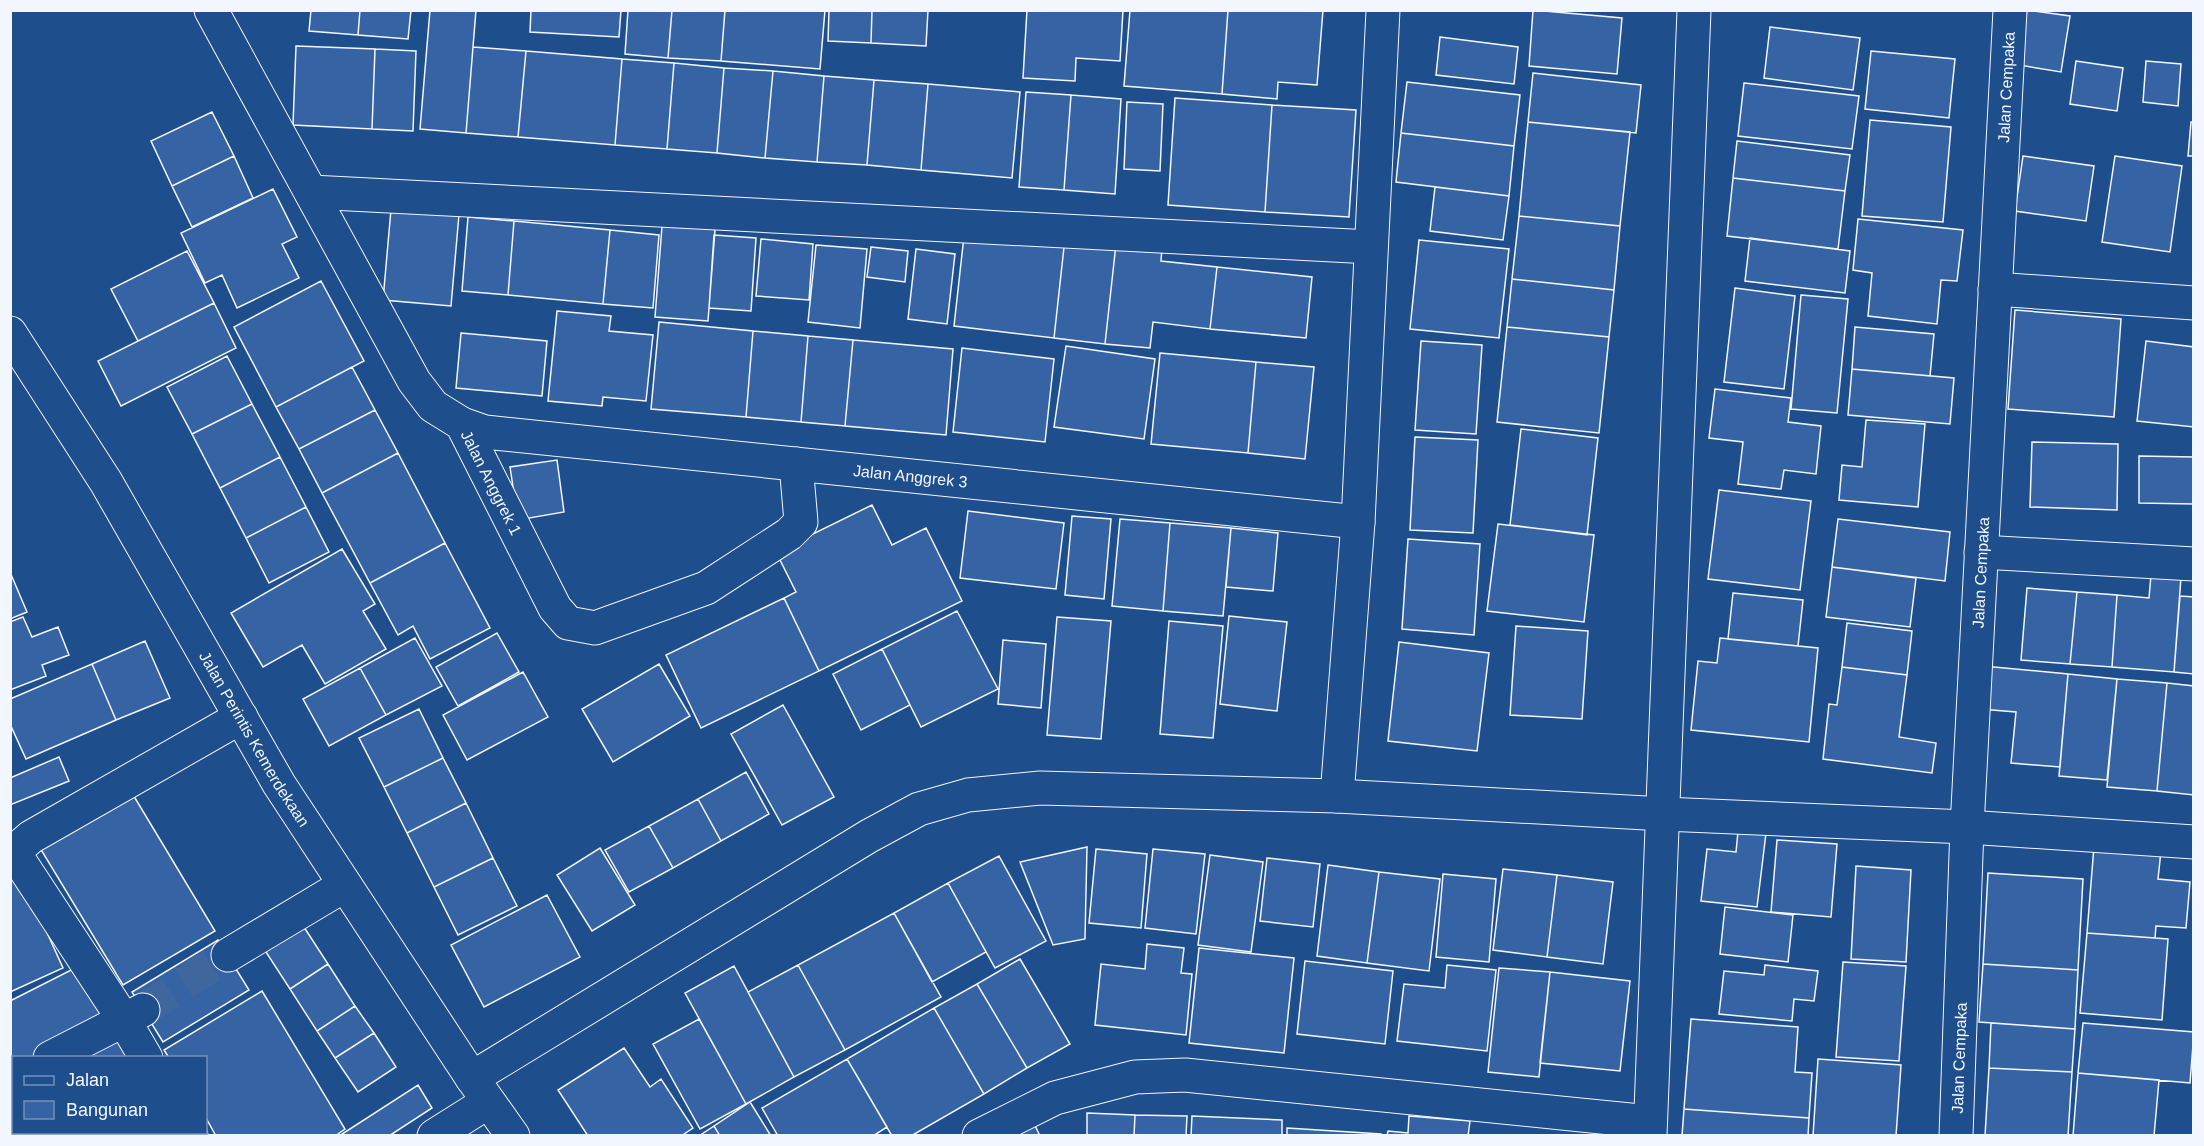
<svg xmlns="http://www.w3.org/2000/svg" width="2204" height="1146" font-family="Arial,sans-serif">
<style>
.building{fill:#3563a3;stroke:#f2f6ff;stroke-width:1.5}
.lines{fill:none;stroke-linecap:round;stroke-linejoin:round}
.street-tunnel{stroke:#3f679d;stroke-width:33;stroke-dasharray:33 16;stroke-linecap:butt}
.street-casing{stroke:#f2f6ff;stroke-width:35}
.primary-casing{stroke:#f2f6ff;stroke-width:35}
.street{stroke:#1f4e8c;stroke-width:33}
.primary{stroke:#1f4e8c;stroke-width:33}
.labels{text-anchor:middle;stroke-width:4.5;stroke-linejoin:round;paint-order:stroke}
.street-label{font-size:16px;fill:#f2f6ff;stroke:#1f4e8c}
</style>
<rect width="100%" height="100%" fill="#1f4e8c"/>
<path class="building" d="M311,10H360L358,35L309,31Z
M360,10H411L408,39L358,35Z
M430,10H476L466,133L420,129Z
M531,10H621L619,37L530,32Z
M628,10H672L668,58L625,54Z
M672,10H725L721,61L668,58Z
M725,10H825L820,69L721,61Z
M829,10H872L871,43L828,41Z
M872,10H928L926,46L871,43Z
M1027,10H1123L1120,61L1076,58L1075,81L1023,78Z
M1130,10H1228L1222,94L1124,86Z
M1228,10H1323L1317,85L1278,82L1277,99L1222,94Z
M1533,10L1622,18L1617,74L1529,66Z
M2027,10L2070,16L2061,72L2019,65Z
M1770,27L1860,38L1853,90L1764,78Z
M1440,37L1518,47L1514,84L1436,75Z
M296,46L375,49L372,129L293,125Z
M473,47L526,51L518,137L466,133Z
M375,49L416,51L413,131L372,129Z
M526,51L622,59L615,145L518,137Z
M1871,51L1955,59L1949,118L1865,109Z
M622,59L674,63L667,149L615,145Z
M2076,61L2123,68L2117,111L2070,104Z
M2146,61L2181,64L2178,106L2143,102Z
M674,63L724,68L717,153L667,149Z
M724,68L773,71L765,158L717,153Z
M773,71L824,76L817,162L765,158Z
M1533,73L1641,85L1636,133L1528,122Z
M824,76L874,80L867,165L817,162Z
M874,80L928,84L921,170L867,165Z
M1407,82L1520,95L1514,146L1401,133Z
M1744,83L1859,96L1852,149L1738,136Z
M928,84L1020,92L1012,178L921,170Z
M1026,92L1071,95L1064,190L1019,187Z
M1071,95L1121,99L1115,194L1064,190Z
M1175,98L1272,105L1265,212L1168,205Z
M1127,102L1163,104L1160,171L1124,169Z
M1272,105L1356,110L1349,217L1265,212Z
M212,112L234,156L172,186L151,141Z
M1870,120L1951,127L1943,222L1862,216Z
M1528,122L1630,132L1620,226L1519,216Z
M2191,122H2194V156H2188Z
M1401,133L1514,146L1509,196L1396,182Z
M1737,141L1850,155L1845,191L1733,178Z
M234,156L253,198L192,227L172,186Z
M2023,156L2094,166L2086,221L2015,211Z
M2115,156L2182,166L2170,252L2102,242Z
M1733,178L1845,191L1838,249L1727,236Z
M1435,187L1509,196L1503,240L1430,231Z
M273,189L297,237L282,244L299,278L237,308L222,275L205,283L181,233Z
M392,198L460,203L451,306L383,300Z
M663,213L716,217L708,321L655,317Z
M1519,216L1620,226L1614,290L1512,279Z
M468,217L514,221L508,295L462,291Z
M1858,219L1963,230L1957,281L1941,280L1937,324L1868,316L1872,273L1853,270Z
M514,221L610,230L603,304L508,295Z
M965,227L1065,238L1054,338L954,326Z
M610,230L659,235L653,308L603,304Z
M714,235L756,238L751,311L709,308Z
M1065,238L1116,244L1105,344L1054,338Z
M1750,238L1850,251L1845,293L1745,281Z
M761,239L813,244L809,300L756,296Z
M1419,240L1509,249L1499,338L1410,329Z
M1116,244L1162,248L1161,261L1217,267L1210,329L1153,322L1150,348L1105,344Z
M816,245L867,249L860,328L808,322Z
M871,247L908,251L905,282L867,277Z
M916,249L955,254L947,324L908,319Z
M187,251L214,303L138,341L111,289Z
M1217,267L1312,277L1306,338L1210,329Z
M1512,279L1614,290L1609,337L1507,327Z
M321,281L364,361L276,407L234,327Z
M1735,288L1795,296L1784,389L1724,382Z
M1801,295L1848,299L1837,413L1791,409Z
M214,303L236,348L121,406L98,361Z
M2015,310L2121,319L2114,417L2008,409Z
M557,311L611,316L609,331L653,335L646,401L603,397L602,406L548,401Z
M659,322L753,331L746,417L651,409Z
M1507,327L1609,337L1599,433L1497,422Z
M1855,327L1934,334L1930,376L1852,369Z
M753,331L808,336L801,422L746,417Z
M461,333L547,341L542,396L456,388Z
M808,336L853,340L845,426L801,422Z
M853,340L953,349L946,435L845,426Z
M1421,341L1482,345L1476,434L1415,430Z
M2146,341L2194,347V427L2137,421Z
M1066,346L1155,359L1144,439L1054,427Z
M962,348L1054,359L1045,442L953,432Z
M1160,353L1256,362L1248,453L1151,444Z
M227,356L252,404L192,434L167,387Z
M1256,362L1314,367L1305,459L1248,453Z
M352,367L375,410L299,449L276,407Z
M1852,369L1954,378L1950,424L1848,415Z
M1715,389L1791,398L1788,422L1821,426L1816,474L1784,470L1781,489L1738,484L1743,442L1709,438Z
M252,404L280,457L220,488L192,434Z
M375,410L398,453L322,493L299,449Z
M1866,420L1925,424L1918,507L1839,500L1842,465L1862,467Z
M1521,429L1598,438L1587,535L1510,525Z
M1415,437L1478,440L1473,533L1410,530Z
M2032,442L2118,444L2117,510L2030,507Z
M398,453L445,543L370,583L322,493Z
M2139,456L2194,457V504L2139,503Z
M280,457L306,507L246,538L220,488Z
M557,460L564,512L518,520L510,467Z
M1719,490L1811,501L1800,590L1708,579Z
M872,505L892,545L926,528L962,601L819,671L784,598L796,592L776,552Z
M306,507L329,552L269,583L246,538Z
M968,511L1064,523L1056,589L960,578Z
M1072,516L1111,519L1104,599L1065,595Z
M1120,519L1170,523L1163,611L1112,606Z
M1838,519L1950,532L1945,581L1832,567Z
M1170,523L1231,528L1223,616L1163,611Z
M1498,524L1594,535L1584,622L1487,611Z
M1231,528L1278,533L1273,591L1226,587Z
M1408,539L1480,544L1474,635L1402,629Z
M445,543L490,628L430,659L413,626L398,635L370,583Z
M342,549L375,604L363,611L386,649L325,684L302,645L263,667L231,613Z
M1832,567L1916,578L1910,627L1826,617Z
M10,572L27,612L10,619Z
M2151,575L2181,577L2174,672L2112,667L2117,595L2149,598Z
M2027,588L2077,592L2070,664L2021,660Z
M2077,592L2117,595L2112,667L2070,664Z
M1733,593L1803,600L1798,646L1728,639Z
M2180,596L2194,597V674L2174,672Z
M784,598L819,671L701,728L666,655Z
M957,611L998,689L921,727L882,649Z
M1229,616L1287,622L1277,711L1220,704Z
M23,617L32,637L58,627L69,655L42,665L46,676L10,690V622Z
M1057,617L1111,621L1101,739L1047,735Z
M1169,621L1223,626L1213,738L1160,734Z
M1847,623L1912,631L1907,675L1842,667Z
M1516,626L1588,631L1582,719L1510,715Z
M497,633L519,672L458,706L436,667Z
M415,638L442,686L386,715L360,668Z
M1720,638L1818,648L1809,742L1691,730L1698,661L1717,663Z
M1003,640L1046,644L1041,708L998,704Z
M145,641L170,698L116,720L92,664Z
M1399,642L1489,653L1477,751L1388,741Z
M882,649L910,705L861,730L833,674Z
M92,664L116,720L26,759L10,724V699Z
M659,664L690,716L613,762L582,709Z
M1983,666L2068,674L2060,767L2011,763L2016,712L1980,709Z
M1842,667L1907,675L1899,737L1936,743L1932,773L1823,759L1829,704L1837,705Z
M360,668L386,715L329,746L303,699Z
M523,672L548,717L467,760L443,715Z
M2068,674L2117,679L2107,780L2059,776Z
M2117,679L2167,683L2157,791L2107,787Z
M2167,683L2194,686V795L2157,791Z
M783,705L834,797L782,825L731,734Z
M419,709L443,758L384,787L359,738Z
M59,757L69,781L10,805V778Z
M443,758L466,803L407,833L384,787Z
M746,772L769,814L721,841L698,799Z
M129,788L215,931L123,985L37,843Z
M698,799L721,841L673,868L649,826Z
M466,803L493,858L434,887L407,833Z
M1739,821L1767,825L1757,907L1701,901L1707,849L1736,852Z
M649,826L673,868L629,892L605,850Z
M1777,840L1837,844L1831,917L1771,912Z
M2094,846L2161,851L2158,879L2190,882L2186,928L2156,926L2155,938L2087,933Z
M1087,847L1085,939L1053,945L1020,862Z
M600,848L635,905L592,931L557,875Z
M1096,849L1147,854L1141,928L1089,923Z
M1153,849L1205,854L1196,934L1145,928Z
M10,851L63,968L10,992Z
M1210,855L1263,862L1251,952L1198,945Z
M999,856L1046,941L995,968L948,883Z
M493,858L517,906L458,935L434,887Z
M1267,858L1320,864L1313,927L1260,921Z
M1328,865L1379,872L1367,963L1317,956Z
M1856,866L1911,870L1906,962L1851,959Z
M1503,869L1557,875L1547,957L1493,950Z
M1379,872L1440,879L1429,971L1367,963Z
M1988,873L2083,879L2078,970L1983,964Z
M1443,874L1496,879L1489,962L1436,957Z
M1557,875L1613,882L1603,964L1547,957Z
M948,883L986,952L932,982L894,913Z
M547,895L580,957L484,1007L451,945Z
M1725,907L1793,915L1788,962L1720,954Z
M894,913L941,997L845,1050L798,965Z
M302,924L328,964L290,989L264,949Z
M2087,933L2168,939L2162,1020L2080,1013Z
M218,940L249,990L163,1042L132,992Z
M1147,944L1184,948L1181,973L1192,974L1186,1035L1095,1025L1101,964L1145,969Z
M1199,948L1294,958L1284,1053L1189,1043Z
M1020,959L1070,1044L1027,1068L977,984Z
M1305,961L1393,971L1385,1044L1297,1034Z
M1843,962L1906,966L1899,1061L1836,1057Z
M83,964L112,1020L38,1058H14V1070L10,1071V1001Z
M328,964L355,1006L317,1031L290,989Z
M1983,964L2078,970L2075,1029L1979,1022Z
M798,965L845,1050L794,1077L748,992Z
M1447,965L1496,970L1487,1051L1397,1041L1404,984L1445,988Z
M1765,965L1818,971L1814,1001L1794,999L1792,1021L1719,1014L1724,971L1764,975Z
M734,966L794,1077L746,1104L685,993Z
M1499,968L1550,972L1539,1077L1488,1072Z
M1550,972L1630,981L1620,1071L1540,1063Z
M977,984L1027,1068L984,1094L934,1008Z
M262,991L345,1129L335,1136H216L206,1118V1058H169L164,1050Z
M355,1006L374,1033L335,1058L317,1031Z
M934,1008L984,1094L911,1136H892L847,1059Z
M699,1019L746,1104L700,1129L653,1044Z
M1691,1019L1798,1027L1795,1072L1812,1073L1809,1118L1684,1109Z
M1991,1023L2075,1029L2072,1072L1989,1068Z
M2083,1023L2194,1032L2190,1083L2078,1073Z
M128,1028L143,1058H73Z
M374,1033L396,1067L358,1092L335,1058Z
M624,1048L650,1087L661,1079L693,1128L681,1136H588L558,1090Z
M847,1059L887,1127L873,1136H778L762,1108Z
M1818,1059L1901,1065L1896,1136H1813Z
M1989,1068L2072,1072L2068,1136H1985Z
M2078,1073L2159,1080L2154,1136H2073Z
M418,1085L432,1108L389,1136H339Z
M14,1089V1132H50L45,1136H13L10,1130V1091Z
M750,1102L771,1136H720L714,1126Z
M1684,1109L1809,1118L1808,1136H1682Z
M1029,1113L1040,1136H987Z
M1087,1113L1135,1115L1134,1136H1087Z
M1135,1115L1187,1116L1186,1136H1134Z
M1192,1116L1282,1120V1136H1191Z
M1409,1116L1470,1121L1468,1136H1387L1388,1131L1408,1133Z
M714,1126L720,1136H699Z
M1287,1128L1381,1134V1136H1287Z
M76,1132H123L125,1136H70Z
M123,1132H186L187,1136H125Z"/>
<g class="lines">
<path class="street-tunnel" d="M143,1010L228,955"/>
<defs>
<g id="street">
<path id="s1" d="M211,10L414,381L433,406L462,424L555,608L568,623L595,628L706,588L789,534L801,522L796,464"/>
<path d="M311,192L1371,247"/>
<path d="M1995,289L2194,303"/>
<path id="s2" d="M462,424L485,432L1358,522"/>
<path d="M1981,552L2194,564"/>
<path d="M1337,796L1358,522L1383,10"/>
<path d="M228,955L345,885"/>
<path d="M143,1010L124,1020L146,1058"/>
<path d="M50,1058L124,1020L19,860L17,849L31,837L241,717"/>
<path d="M10,1077L14,1076"/>
<path d="M472,1078L869,836L919,809L968,795L1040,788L1337,796L1664,814L1967,827L2194,842"/>
<path d="M190,1132L191,1136"/>
<path d="M434,1136L488,1102"/>
<path d="M979,1136L1055,1098L1135,1077L1185,1075L1650,1122"/>
<path d="M1650,1136L1694,10"/>
<path id="s3" d="M1956,1136L1967,827L2010,10"/>
</g>
<g id="primary">
<path id="s4" d="M10,333L106,482L279,784L472,1078L513,1136"/>
</g>
</defs>
<use href="#street" class="street-casing"/>
<use href="#primary" class="primary-casing"/>
<use href="#street" class="street"/>
<use href="#primary" class="primary"/>
</g>
<g class="labels">
<g class="street-label">
<text dy="6" stroke="none"><textPath href="#s3" startOffset="1050">Jalan Cempaka</textPath></text>
<text dy="6" stroke="none"><textPath href="#s2" startOffset="452">Jalan Anggrek 3</textPath></text>
<text dy="6" stroke="none"><textPath href="#s1" startOffset="554">Jalan Anggrek 1</textPath></text>
<text dy="6" stroke="none"><textPath href="#s3" startOffset="564">Jalan Cempaka</textPath></text>
<text dy="6" stroke="none"><textPath href="#s4" startOffset="474">Jalan Perintis Kemerdekaan</textPath></text>
<text dy="6" stroke="none"><textPath href="#s3" startOffset="78">Jalan Cempaka</textPath></text>
</g>
</g>
<rect width="2204" height="1146" fill="none" stroke="#f2f6ff" stroke-width="24"/>
<rect x="12" y="1056" width="195" height="78" fill="#1f4e8c" stroke="#7391ba" stroke-width="1.5"/>
<rect x="24" y="1076" width="30" height="9" fill="#1f4e8c" stroke="#7391ba" stroke-width="1.5"/>
<text x="66" y="1086" font-size="18" fill="#f2f6ff">Jalan</text>
<rect x="24" y="1101" width="30" height="18" fill="#3563a3" stroke="#7391ba" stroke-width="1.5"/>
<text x="66" y="1116" font-size="18" fill="#f2f6ff">Bangunan</text>
</svg>
